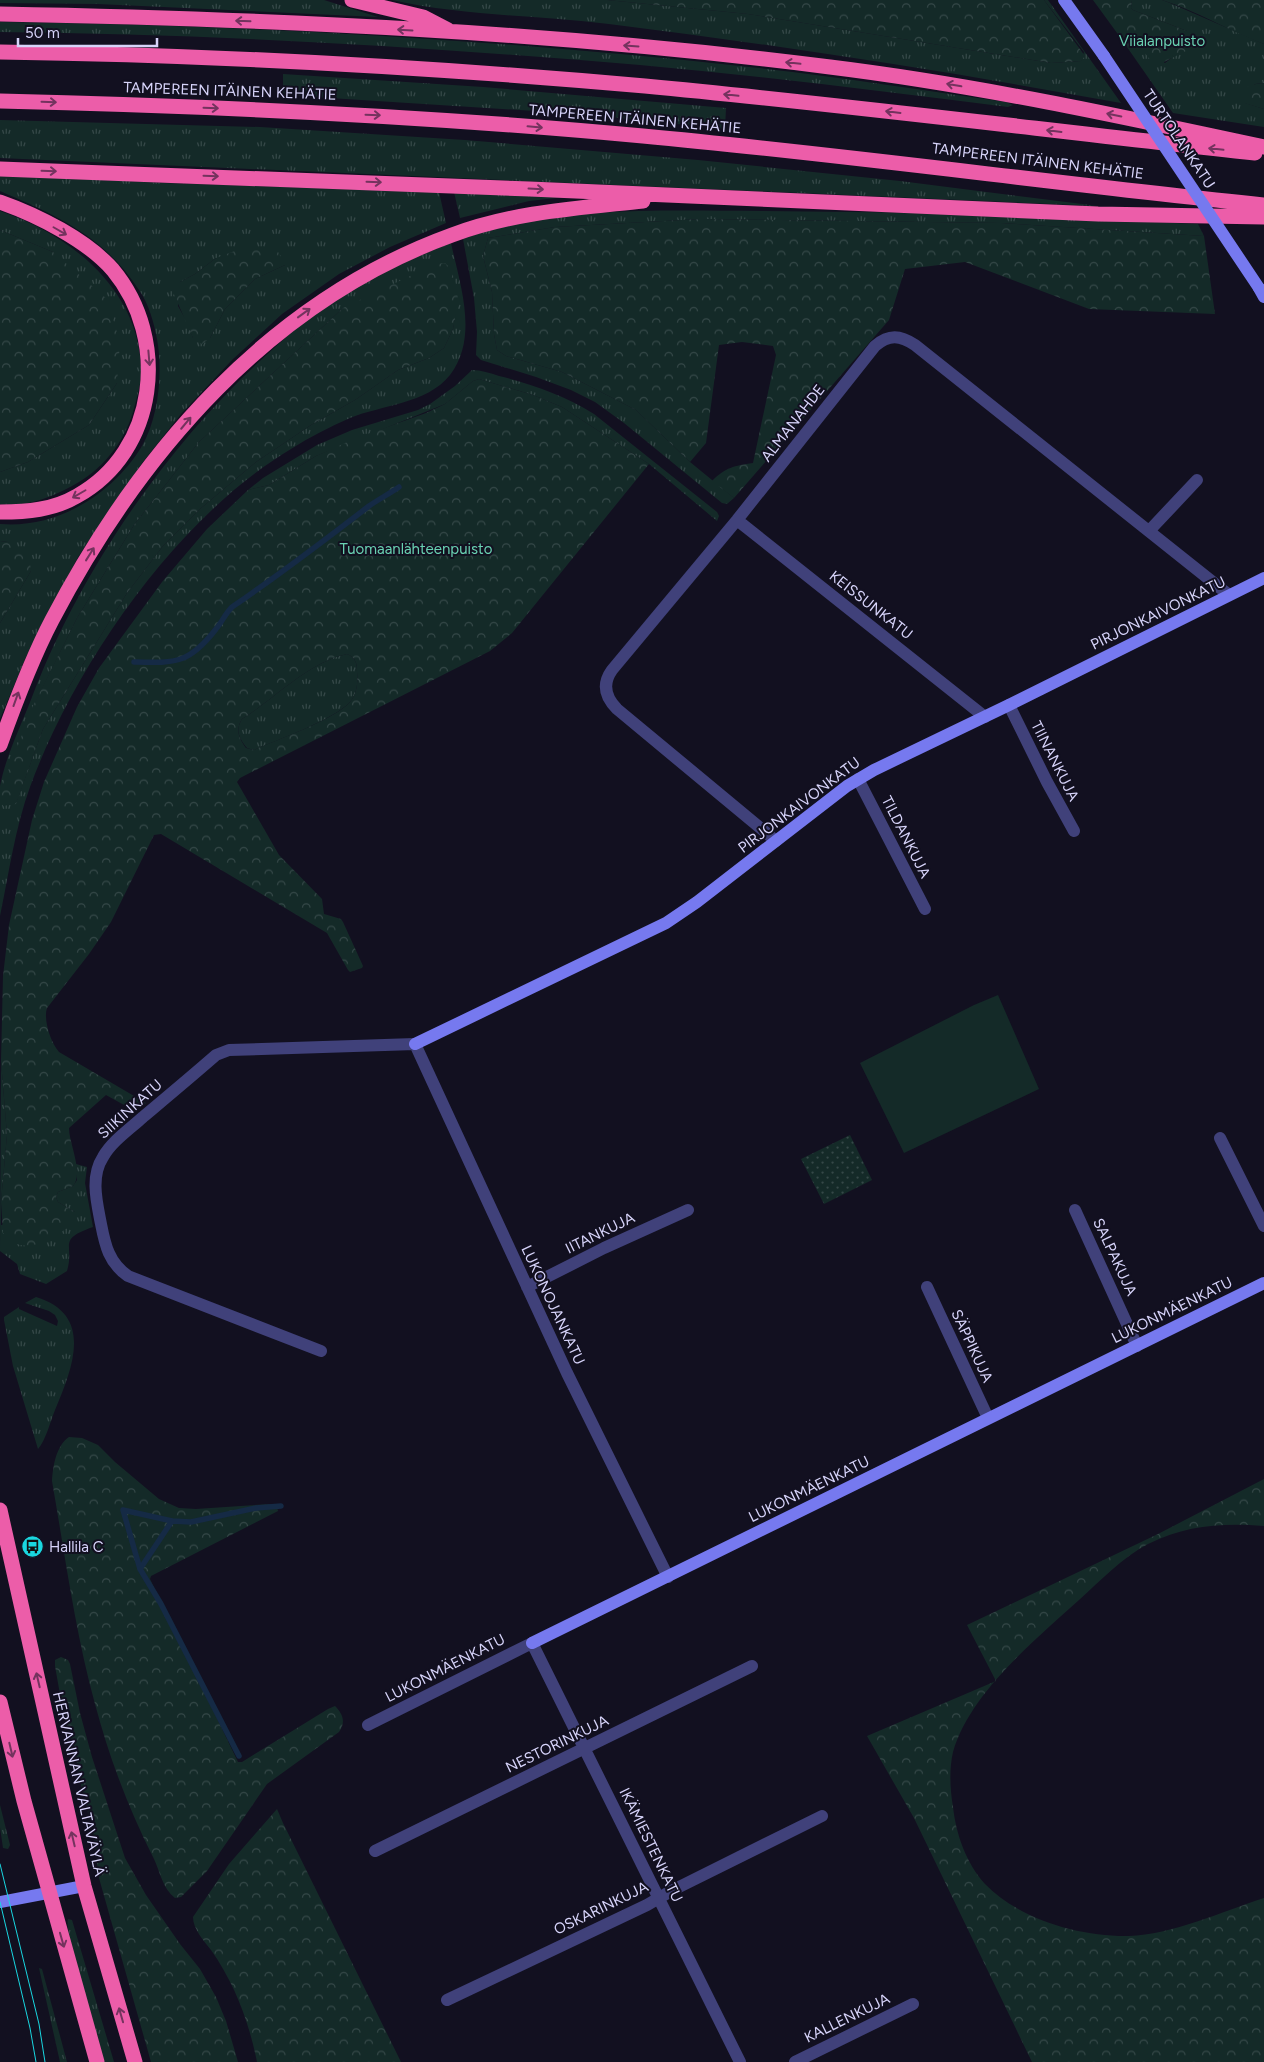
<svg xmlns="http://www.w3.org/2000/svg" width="1264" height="2062" font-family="Figtree,sans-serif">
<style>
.grass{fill:url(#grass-tufts);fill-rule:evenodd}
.forest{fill:url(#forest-crowns);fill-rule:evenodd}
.park{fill:url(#park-dots)}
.pitch{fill:#142a28}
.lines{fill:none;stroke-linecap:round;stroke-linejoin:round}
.stream{stroke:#152a45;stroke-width:5.5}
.street{stroke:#40417a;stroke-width:12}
.secondary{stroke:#7679ef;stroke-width:12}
.highway{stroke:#ec5da9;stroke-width:15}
.tram{stroke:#1ad7e0;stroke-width:1}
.secondary-bridge{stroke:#7679ef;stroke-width:12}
.oneway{stroke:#74335e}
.labels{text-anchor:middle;stroke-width:4;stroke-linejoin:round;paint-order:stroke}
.park-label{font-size:15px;fill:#69d1b2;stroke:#121020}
.street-label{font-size:15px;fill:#d7d4fa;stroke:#121020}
.poi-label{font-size:15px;fill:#d7d4fa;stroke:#121020;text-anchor:start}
</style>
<defs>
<pattern id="grass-tufts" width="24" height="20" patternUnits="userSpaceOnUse" patternTransform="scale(1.25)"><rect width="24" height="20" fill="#142a28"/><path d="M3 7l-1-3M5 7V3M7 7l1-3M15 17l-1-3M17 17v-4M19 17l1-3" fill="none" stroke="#354848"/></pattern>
<pattern id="forest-crowns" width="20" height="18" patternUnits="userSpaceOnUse" patternTransform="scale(1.25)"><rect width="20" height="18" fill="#142a28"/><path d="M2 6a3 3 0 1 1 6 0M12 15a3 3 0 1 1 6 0" fill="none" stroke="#354848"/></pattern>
<pattern id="park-dots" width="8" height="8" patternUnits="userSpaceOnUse" patternTransform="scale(1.25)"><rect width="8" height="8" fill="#142a28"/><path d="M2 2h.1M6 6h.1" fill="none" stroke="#354848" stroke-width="1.8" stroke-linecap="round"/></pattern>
</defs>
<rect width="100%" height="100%" fill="#121020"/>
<path class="grass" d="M0,0H324L378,17L98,4L0,3Z
M392,0H607L748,14L1051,63L1081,61L1084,52L1044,0H1048L1121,103C951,72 780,45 609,24C537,15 463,16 392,0Z
M1132,0H1162L1170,3L1264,44V83L1255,84L1240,98L1245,103L1264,109V127L1173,113L1120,37L1133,38L1142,48L1165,63L1173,57L1187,31L1133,10L1131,8Z
M0,22C250,25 501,40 749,67C835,76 920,90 1006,102L1013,105L1008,107C886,92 763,76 640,65C427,47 214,34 0,32Z
M283,74L483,87L726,108L725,129L582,114L283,95Z
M0,120L260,127L465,140L698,160L900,181L1098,206L0,158Z
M0,175L164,183L439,192L446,223L390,247L339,274L282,314L233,359L181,414L142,463L78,557L25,659L0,719V623L31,571L8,542L0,541V524C57,529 113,494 142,446C159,417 163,371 157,339C154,323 149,304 139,290C104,236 56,215 0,191ZM216,258L285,265L255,279L225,309L210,338H193L187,322L178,306L180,282L195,274Z
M454,192L574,196L529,201L460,218Z
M0,211C69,234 138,288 141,367C142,382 137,397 133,412C124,443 101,471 72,486C50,498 26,507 0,504V472L28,462L89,425L117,383L53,252L0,230Z
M762,211L939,213L1198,224L1204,236L1001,223L700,219L555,227L488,238L483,256L492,292L494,334L497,350L506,356L562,372L636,410L690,462L734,498L727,504L722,503L624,423L595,402L571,390L536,377L481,360L476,355L477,332L474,298L463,239C556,205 664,211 762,211Z
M451,243C460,285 479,337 450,375C427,404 381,405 350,418C329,427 310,437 291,449C177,517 75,664 30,787C15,828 9,873 0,916C0,887 0,858 0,829C0,816 0,800 0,786C6,755 21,726 32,697C79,574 164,449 261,360C280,343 299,324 320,310C360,283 406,260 451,243ZM457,303L453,329L444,348L429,358L398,370L355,400L311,425L256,462L200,509L163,546L127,593L43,729L16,803L33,707L77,618L134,525L199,442L343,308Z
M472,370C481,370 490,373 499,376C532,384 565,396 594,414L717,512L719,516L717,521L649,464L562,407L533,395L479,379L473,381L445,404L316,456L269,485L248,490L263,478L317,445L352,430L418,410L430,404L455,386Z
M347,654C356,658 357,663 357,673C358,682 357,694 350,702C333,720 279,739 254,750L247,748C239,738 235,730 242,719C276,698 307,663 347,654Z
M1,1061L7,1135L1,1202V1225L75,1212L58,1202L56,1197L58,1192L73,1186L77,1180L76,1164L87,1167L85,1183L93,1227C56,1240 75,1244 67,1271L46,1284L20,1274L17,1264L0,1251Z
M36,1297C95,1315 72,1369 55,1410C50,1422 46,1440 38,1449L13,1366L4,1320V1317L19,1307V1309L57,1326L58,1321L55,1315L49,1311L25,1303Z
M0,1805L10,1845L8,1849L3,1848L0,1827Z
M68,1919L72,1920L114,2062H104C98,2042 63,1930 68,1919Z
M39,1968L42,1969L67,2062H60Z"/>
<path class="forest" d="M607,0H1044L1085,56L1081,61L1051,63L748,14Z
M1093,0H1132L1131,8L1133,10L1187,31L1195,41L1192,48L1158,65L1152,62L1133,38L1120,37Z
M1162,0H1264V44C1229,31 1197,11 1162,0Z
M1264,83V109L1244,103L1239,98C1241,86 1254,84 1264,83Z
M700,219L1001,223L1204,236L1215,314L1089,309L965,262L905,269L889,320L734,498L712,481C726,467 734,466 753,463L776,355L773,346L742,342L719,345L706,443L690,462L636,410L562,372L506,356L497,350L494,334L492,292L483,256L488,238L555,227Z
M0,230L53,252L107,299L120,342L117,383L89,425L28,462L0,472Z
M276,248L285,265L255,279L225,309L210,338L202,344L193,338L173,292L180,282L195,274L216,258L240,249Z
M445,263L451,269L457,288L458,303L453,329L444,348L429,358L398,370L355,400L311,425L256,462L200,509L163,546L127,593L43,729L16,804L3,806L0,792L33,706L77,618L134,525L199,442L343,308L435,264Z
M479,379L533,395L562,407L649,464L512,633L490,651L240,778L237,782L279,855L322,899L324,914L341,919L343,922L363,966L362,968L350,972L348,970L327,933L161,834L154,835L111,922L89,954L47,1008C43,1020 51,1043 59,1052L146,1103L135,1111L106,1095L69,1128C69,1144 84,1173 73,1186L58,1192L56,1197L58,1202L75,1212L76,1219C63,1233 40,1249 20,1245C13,1243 8,1238 3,1233L1,1202L7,1135L1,1061L3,976L9,925L32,820L44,782L77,707L99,668L162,582L207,529L248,490L269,485L316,456L354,439L426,413L445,404L473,381ZM347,654C356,658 357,663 357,672C358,682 357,694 350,702C334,720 278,739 254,750L246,748C239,738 235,730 242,719C276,698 307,663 347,654Z
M0,541L8,542L29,554L31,571L0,623Z
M69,1437L82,1438L98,1445L115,1462L159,1499L179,1508L196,1509L270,1504L277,1507L278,1511L151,1576L150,1579L238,1762H242L328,1709L335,1706C343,1714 346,1722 339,1732L267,1784L207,1871L181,1897L175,1898C163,1889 160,1872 154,1859C129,1810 109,1757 95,1704C75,1631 65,1555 52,1481C53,1466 56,1446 69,1437Z
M1264,1479V1526C1222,1523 1187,1525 1148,1544C1122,1558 1101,1580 1079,1600C1035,1640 970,1693 953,1752C949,1769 950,1789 953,1807C956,1834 966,1863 985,1884C1020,1920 1081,1937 1129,1936C1171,1935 1224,1911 1264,1898V2062H1032L914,1818L867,1736L996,1681L967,1625L1158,1534Z
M61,1657L68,1660L70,1664L80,1713L92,1757L125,1858L146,1895L180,1944L200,1969L216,1997L226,2021L238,2062H151L99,1878L92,1829L64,1717L55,1666V1660Z
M277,1809L283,1823L401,2062H257C249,2022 235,1984 211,1950C204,1941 193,1929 193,1917L229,1864Z"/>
<path class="park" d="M850,1135L872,1180L824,1204L801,1159Z"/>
<path class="pitch" d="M998,995L1039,1089L904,1153L860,1063L974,1005Z"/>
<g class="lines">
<path class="stream" d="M134,662C176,663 189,664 216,629C222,622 225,614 232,607C279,575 325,540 369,506C379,499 389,494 399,487
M140,1569L172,1521
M239,1756L161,1604L140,1569L123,1510L172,1521L191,1522L256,1508L281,1506"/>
<path class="street" d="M737,520L985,717
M1149,531L1197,480
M1009,705L1047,782L1074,831
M858,779L925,909
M776,841L617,709C605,697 602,684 612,670L737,520L875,346C889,334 900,335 915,345L1229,595
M1220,1138L1264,1226
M1075,1210L1137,1346
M527,1287L604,1248L688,1210
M927,1287L988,1418
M321,1351L128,1276C109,1263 105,1245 101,1224C97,1203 90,1177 103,1157C112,1141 130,1129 143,1117C168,1096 192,1076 216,1055L229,1050L415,1044L567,1373L668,1577
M368,1725L532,1643L740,2062
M375,1851L752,1666
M447,2000L647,1905L671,1891L822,1816
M795,2062L913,2004"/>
<path class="secondary" d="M1064,0L1104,56
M1259,288L1264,297
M415,1044L666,923L697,902L847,786L874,770L1009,705L1264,578
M532,1643L1264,1283
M0,1902L84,1886"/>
<path class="highway" d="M352,0L423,17L448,30
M0,14C277,19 555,32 830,67C976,85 1120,116 1264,147
M0,52C215,55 430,67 645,86C849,105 1052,131 1255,153
M0,101C215,106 429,116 643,136C850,155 1057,184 1264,205
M0,169L530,189L1098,214L1264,217
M0,202C37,215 87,240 113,270C170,339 158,451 77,496C53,510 27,512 0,512
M0,745C15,703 31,660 52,620C140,452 270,301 452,235C513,212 579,208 643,201
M0,1510L84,1886L135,2062
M0,1702L24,1801L97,2062"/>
<path class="tram" d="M0,1864L39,2024L45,2062
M0,1902L30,2028L36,2062"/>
<path class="secondary-bridge" d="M1104,56L1259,288"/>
</g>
<defs><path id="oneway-shaft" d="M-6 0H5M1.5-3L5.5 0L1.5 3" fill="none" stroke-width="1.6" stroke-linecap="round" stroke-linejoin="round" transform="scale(1.25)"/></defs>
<g class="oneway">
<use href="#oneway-shaft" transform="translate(243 21) rotate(-178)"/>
<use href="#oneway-shaft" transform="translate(405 30) rotate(-177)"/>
<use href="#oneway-shaft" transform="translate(631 46) rotate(-176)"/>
<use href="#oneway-shaft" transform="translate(793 63) rotate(-174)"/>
<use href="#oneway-shaft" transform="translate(954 85) rotate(-170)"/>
<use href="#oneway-shaft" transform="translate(731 95) rotate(-174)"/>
<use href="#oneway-shaft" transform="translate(49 102) rotate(2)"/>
<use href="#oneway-shaft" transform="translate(211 108) rotate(2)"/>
<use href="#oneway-shaft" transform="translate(893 112) rotate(-173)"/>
<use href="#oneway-shaft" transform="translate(373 115) rotate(2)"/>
<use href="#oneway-shaft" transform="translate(1114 115) rotate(-168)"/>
<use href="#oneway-shaft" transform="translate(535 127) rotate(5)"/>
<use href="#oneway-shaft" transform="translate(1054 131) rotate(-173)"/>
<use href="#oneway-shaft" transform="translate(1216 149) rotate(-174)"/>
<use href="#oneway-shaft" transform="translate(49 171) rotate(2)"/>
<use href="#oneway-shaft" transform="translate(211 176) rotate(2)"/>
<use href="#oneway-shaft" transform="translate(374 182) rotate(2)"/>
<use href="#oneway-shaft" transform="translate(536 189) rotate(3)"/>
<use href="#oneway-shaft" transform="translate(60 231) rotate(30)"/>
<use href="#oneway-shaft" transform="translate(304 313) rotate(-36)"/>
<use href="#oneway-shaft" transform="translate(149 358) rotate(85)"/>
<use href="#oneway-shaft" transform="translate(186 423) rotate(-50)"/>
<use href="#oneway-shaft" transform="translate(79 494) rotate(150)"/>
<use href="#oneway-shaft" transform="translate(90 554) rotate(-58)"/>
<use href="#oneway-shaft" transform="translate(16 699) rotate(-70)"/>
<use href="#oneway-shaft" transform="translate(38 1680) rotate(-103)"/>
<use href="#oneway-shaft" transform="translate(11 1750) rotate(77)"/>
<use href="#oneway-shaft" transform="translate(73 1839) rotate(-103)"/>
<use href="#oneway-shaft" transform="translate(62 1940) rotate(74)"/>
<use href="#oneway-shaft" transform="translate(121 2015) rotate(-106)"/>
</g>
<defs>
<symbol id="bus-disc" viewBox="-11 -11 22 22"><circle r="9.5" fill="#1ad7e0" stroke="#121020"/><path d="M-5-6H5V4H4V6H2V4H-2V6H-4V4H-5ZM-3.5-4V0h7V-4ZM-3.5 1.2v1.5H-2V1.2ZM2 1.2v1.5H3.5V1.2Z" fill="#111"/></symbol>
</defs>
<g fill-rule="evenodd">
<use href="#bus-disc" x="20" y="1534" width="25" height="25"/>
</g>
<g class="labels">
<g class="park-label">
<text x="1162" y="46">Viialanpuisto</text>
<text x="416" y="554">Tuomaanlähteenpuisto</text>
</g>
<g class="street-label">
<text transform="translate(230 91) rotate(2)" y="5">TAMPEREEN ITÄINEN KEHÄTIE</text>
<text transform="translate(635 119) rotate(5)" y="5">TAMPEREEN ITÄINEN KEHÄTIE</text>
<text transform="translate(1179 139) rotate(56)" y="5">TURTOLANKATU</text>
<text transform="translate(1038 161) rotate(7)" y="5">TAMPEREEN ITÄINEN KEHÄTIE</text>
<text transform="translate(793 423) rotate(-52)" y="5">ALMANAHDE</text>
<text transform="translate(871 605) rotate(38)" y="5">KEISSUNKATU</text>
<text transform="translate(1158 613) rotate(-26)" y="5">PIRJONKAIVONKATU</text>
<text transform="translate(1055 761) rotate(63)" y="5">TIINANKUJA</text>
<text transform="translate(799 805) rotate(-37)" y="5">PIRJONKAIVONKATU</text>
<text transform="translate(906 837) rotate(63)" y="5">TILDANKUJA</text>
<text transform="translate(130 1109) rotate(-42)" y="5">SIIKINKATU</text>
<text transform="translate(600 1233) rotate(-26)" y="5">IITANKUJA</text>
<text transform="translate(1115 1257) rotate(65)" y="5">SALPAKUJA</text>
<text transform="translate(553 1305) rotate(65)" y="5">LUKONOJANKATU</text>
<text transform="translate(1172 1310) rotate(-26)" y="5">LUKONMÄENKATU</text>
<text transform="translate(972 1346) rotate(65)" y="5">SÄPPIKUJA</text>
<text transform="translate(809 1489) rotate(-26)" y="5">LUKONMÄENKATU</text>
<text transform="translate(445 1668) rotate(-27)" y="5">LUKONMÄENKATU</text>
<text transform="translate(557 1744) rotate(-26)" y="5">NESTORINKUJA</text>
<text transform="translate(79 1784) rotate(77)" y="5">HERVANNAN VALTAVÄYLÄ</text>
<text transform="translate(651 1845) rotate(64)" y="5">IKÄMIESTENKATU</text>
<text transform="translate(601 1908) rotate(-26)" y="5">OSKARINKUJA</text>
<text transform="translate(847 2018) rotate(-26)" y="5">KALLENKUJA</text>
</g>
<g class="poi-label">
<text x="49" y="1552">Hallila C</text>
</g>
</g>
<path d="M18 38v8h139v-8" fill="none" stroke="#d7d4fa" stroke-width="2.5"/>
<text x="25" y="38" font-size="15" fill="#d7d4fa" stroke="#121020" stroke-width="4" paint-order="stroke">50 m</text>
</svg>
